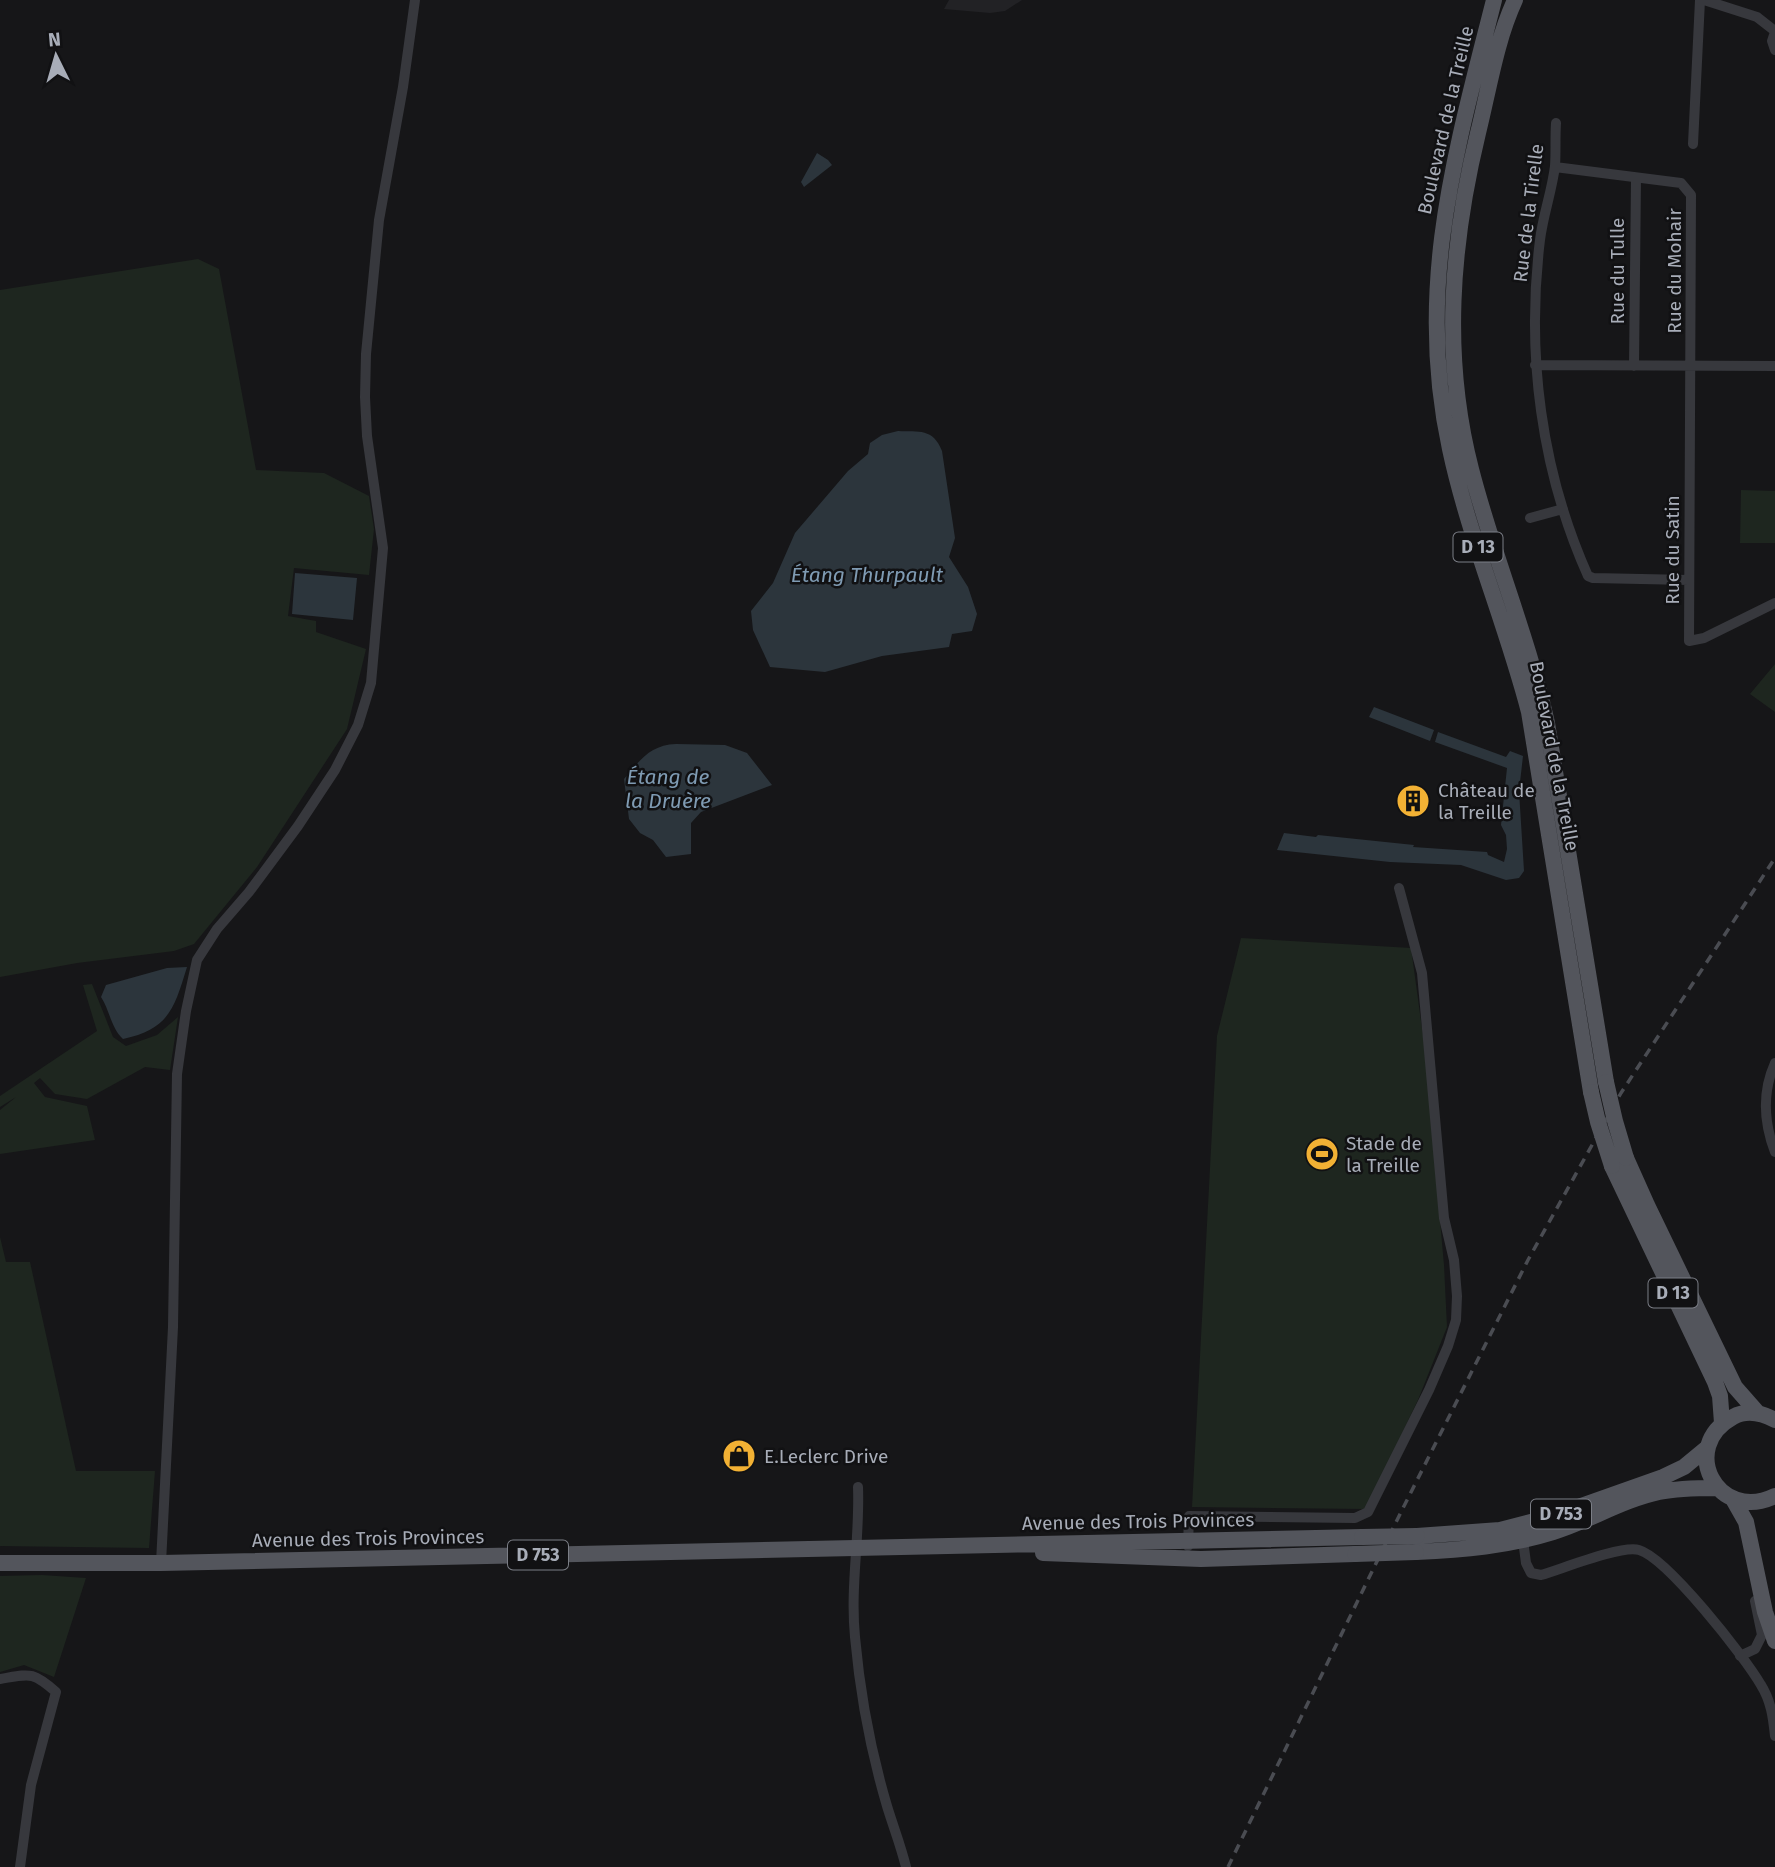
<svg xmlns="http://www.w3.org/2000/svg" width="1775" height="1867" font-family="'Fira Sans',sans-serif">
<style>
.built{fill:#222225}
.green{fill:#1e261f}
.water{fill:#2c353c}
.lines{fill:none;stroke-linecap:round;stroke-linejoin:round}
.minor{stroke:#37383d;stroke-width:10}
.primary{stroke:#53555c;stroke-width:16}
.rail{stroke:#4a4c52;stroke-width:3.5;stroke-dasharray:9 7;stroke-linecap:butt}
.primary-bridge{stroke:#53555c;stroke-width:16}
.labels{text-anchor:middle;stroke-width:5;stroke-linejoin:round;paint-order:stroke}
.shield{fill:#111113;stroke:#7b7e86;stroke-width:2}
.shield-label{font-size:18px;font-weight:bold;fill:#a8adb8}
.street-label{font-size:19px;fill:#a8adb8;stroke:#111113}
.poi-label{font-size:19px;fill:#a8adb8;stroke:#111113;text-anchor:start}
.water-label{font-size:21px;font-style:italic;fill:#7f9bb3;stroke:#111113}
</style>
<rect width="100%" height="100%" fill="#161618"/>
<path class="built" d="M949,0H1022L1005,11L990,13L944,9Z"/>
<path class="green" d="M198,259L219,269L256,470L324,473L369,496L374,529L369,575L294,568L288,616L316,621V632L366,649L347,729L257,867L194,944L174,951L77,963L0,977V290Z
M1741,490L1775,491V543H1740Z
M1775,664V712L1750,694Z
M1241,938L1411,948L1424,1043L1444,1265L1447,1327L1418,1400L1366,1509L1192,1507L1217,1036Z
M92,984L113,1037L126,1046L157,1035L178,1017L170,1070L145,1067L87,1099L55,1094L40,1078L34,1083L45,1097L87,1106L95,1140L0,1154V1110L16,1097L0,1107V1096L97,1031L83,985Z
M0,1237L6,1262H30L76,1471H155L149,1548L0,1546Z
M42,1575L86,1578L54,1677L24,1665L0,1672V1576Z"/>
<path class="water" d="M817,153L828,160L832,165L804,187L801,182Z
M898,431C919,432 933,428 942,451L955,538L949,557L968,587L977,614L972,631L952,634L949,647L882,656L825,672L770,667L753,630L751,611L773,583L795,533L848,471L868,454L870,443L882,435Z
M295,573L357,578L353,620L292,614Z
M1374,707L1434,730L1430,741L1369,717Z
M1438,732L1506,757L1510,751L1523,756L1519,791L1524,871L1519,878L1506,880L1461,865L1390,862L1277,850L1284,833L1316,837L1318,835L1414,845L1413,847L1487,852L1488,855L1504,862L1507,849L1506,835L1501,825L1507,768L1435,742Z
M676,744L725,745L747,753L772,785L701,812L691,823V854L666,857L653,840L640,833L629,819L624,779C640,760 650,745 676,744Z
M187,967C174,1009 169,1029 123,1039C111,1028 110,1011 101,997L106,985L167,968Z"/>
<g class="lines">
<path class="minor" d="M1704,0L1757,17L1775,31
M1775,32L1772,41L1775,50
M1556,123C1555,138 1556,152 1555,166C1552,191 1543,215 1540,240C1526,354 1541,471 1588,576L1593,578L1689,580
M1693,144L1700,0
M1555,167L1681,183L1691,195L1689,641L1704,638L1775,603
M1535,365L1775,366
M1634,366L1636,178
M1530,518L1563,509
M1775,1063C1762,1092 1764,1123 1775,1152
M858,1487C860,1537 850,1587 855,1637C860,1693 871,1752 887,1806C893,1826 901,1846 906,1867
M1523,1540L1526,1563L1531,1573L1541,1575C1562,1569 1621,1545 1639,1550C1667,1558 1745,1657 1761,1685C1771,1701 1773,1717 1775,1736
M1188,1546L1189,1516L1355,1518L1368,1512L1429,1390L1448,1346L1456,1320L1457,1296L1454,1260L1444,1218L1422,973L1399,888
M161,1563L173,1327L177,1074L186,1011L197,960L217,929L249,892L298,826L335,770L358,725L371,683L383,548L367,436L365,397L366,354L379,220L403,87L415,0
M1740,1656L1755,1649L1762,1635L1755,1601
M0,1679C30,1674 32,1671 56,1692L31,1785L20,1867"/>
<path class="primary" d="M1494,0C1455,154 1415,288 1450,449C1469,538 1506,623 1529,712L1591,1092
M1515,0C1496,41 1489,89 1478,133C1451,244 1442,357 1471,469C1493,555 1528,637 1547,723L1606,1082
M1626,1158L1647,1205L1735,1387L1757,1412
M1612,1166L1715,1382L1720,1396L1722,1423
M1775,1420C1762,1413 1747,1409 1733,1417C1678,1447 1717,1524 1775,1496
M1733,1499L1746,1522L1765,1612L1775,1641
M1417,1536L1500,1530L1550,1517L1663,1477L1684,1467L1707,1448
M1416,1552C1463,1550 1508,1546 1553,1532C1589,1521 1622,1500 1659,1492C1678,1488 1698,1488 1717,1488
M1043,1553L1201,1559L1355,1554
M0,1563H161L1362,1537"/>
<path class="rail" d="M1228,1867L1402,1510L1528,1260L1621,1093L1775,858"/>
<path class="primary-bridge" d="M1606,1082L1615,1121L1626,1158
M1591,1092L1598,1122L1612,1166
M1362,1537L1417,1536
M1355,1554L1416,1552"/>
</g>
<defs>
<symbol id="building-disc" viewBox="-11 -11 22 22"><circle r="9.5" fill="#f2b134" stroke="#111113"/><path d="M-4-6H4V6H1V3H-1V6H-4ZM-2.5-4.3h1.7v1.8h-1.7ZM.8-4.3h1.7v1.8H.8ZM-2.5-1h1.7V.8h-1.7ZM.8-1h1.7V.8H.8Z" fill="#111"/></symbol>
<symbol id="stadium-disc" viewBox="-11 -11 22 22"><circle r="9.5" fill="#f2b134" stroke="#111113"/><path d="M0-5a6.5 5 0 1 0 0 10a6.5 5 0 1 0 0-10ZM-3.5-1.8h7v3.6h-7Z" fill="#111"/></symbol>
<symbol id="shop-disc" viewBox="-11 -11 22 22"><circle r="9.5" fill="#f2b134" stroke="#111113"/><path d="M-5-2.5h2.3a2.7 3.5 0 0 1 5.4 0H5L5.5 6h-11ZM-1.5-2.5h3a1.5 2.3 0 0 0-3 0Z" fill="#111"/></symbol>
</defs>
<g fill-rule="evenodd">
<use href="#building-disc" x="1394" y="782" width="38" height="38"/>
<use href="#stadium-disc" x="1303" y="1135" width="38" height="38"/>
<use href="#shop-disc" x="720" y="1437" width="38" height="38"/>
</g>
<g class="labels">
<g class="shield">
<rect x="1453.5" y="532.5" width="49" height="29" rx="5"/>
<rect x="1648.5" y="1278.5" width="49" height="29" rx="5"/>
<rect x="1531" y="1499.5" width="60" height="29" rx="5"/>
<rect x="508" y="1540.5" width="60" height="29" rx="5"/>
</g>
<g class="shield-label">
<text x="1478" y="553">D 13</text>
<text x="1673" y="1299">D 13</text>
<text x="1561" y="1520">D 753</text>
<text x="538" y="1561">D 753</text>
</g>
<g class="street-label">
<text transform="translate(1445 120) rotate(-77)" y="7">Boulevard de la Treille</text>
<text transform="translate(1528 213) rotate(-83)" y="7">Rue de la Tirelle</text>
<text transform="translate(1617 271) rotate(-90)" y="7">Rue du Tulle</text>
<text transform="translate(1674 271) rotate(-90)" y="7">Rue du Mohair</text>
<text transform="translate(1672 550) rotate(-90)" y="7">Rue du Satin</text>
<text transform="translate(1555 756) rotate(79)" y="7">Boulevard de la Treille</text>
<text transform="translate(1138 1521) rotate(-1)" y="7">Avenue des Trois Provinces</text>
<text transform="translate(368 1538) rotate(-1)" y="7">Avenue des Trois Provinces</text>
</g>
<g class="poi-label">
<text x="1438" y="797">Château de<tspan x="1438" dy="22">la Treille</tspan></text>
<text x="1346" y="1150">Stade de<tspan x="1346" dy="22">la Treille</tspan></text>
<text x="764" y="1463">E.Leclerc Drive</text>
</g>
<g class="water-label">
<text x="867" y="582">Étang Thurpault</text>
<text x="668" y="784">Étang de<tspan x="668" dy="24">la Druère</tspan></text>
</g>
</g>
<g transform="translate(56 56) rotate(355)" stroke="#111113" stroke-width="5" paint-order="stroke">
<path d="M0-5L12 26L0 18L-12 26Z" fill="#a8adb8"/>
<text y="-10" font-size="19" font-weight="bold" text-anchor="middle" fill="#a8adb8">N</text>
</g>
</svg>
